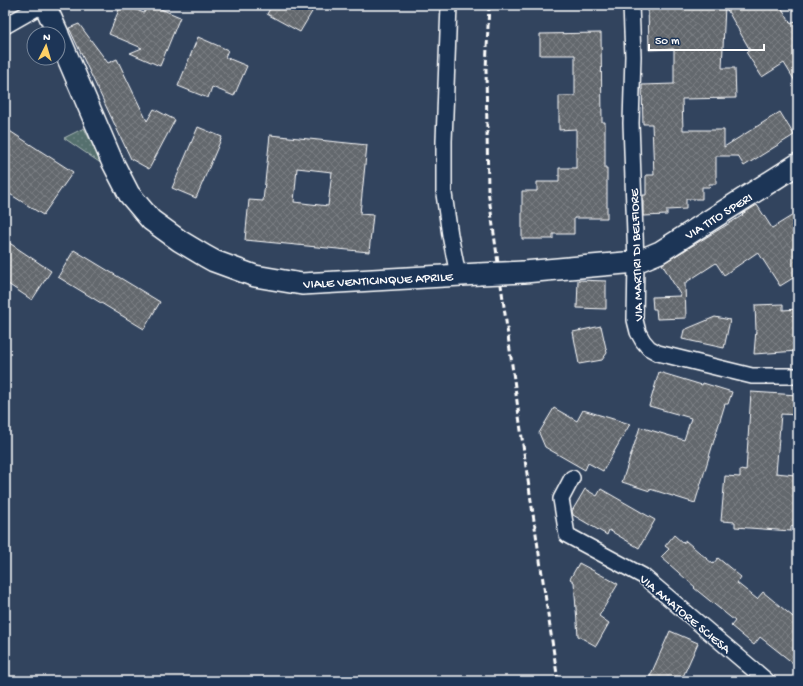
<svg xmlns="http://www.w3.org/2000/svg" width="803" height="686" font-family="'Gochi Hand',sans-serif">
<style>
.grass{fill:url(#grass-dots);stroke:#aab8b6}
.building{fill:url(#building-cross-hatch);stroke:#fff;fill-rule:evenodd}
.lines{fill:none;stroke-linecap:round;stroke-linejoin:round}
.street-casing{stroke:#fff;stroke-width:18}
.secondary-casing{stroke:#fff;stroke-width:24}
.street{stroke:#1d3557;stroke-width:15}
.secondary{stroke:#1d3557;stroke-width:21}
.rail{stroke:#fff;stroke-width:3;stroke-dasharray:6 3;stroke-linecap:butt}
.secondary-bridge-casing{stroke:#fff;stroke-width:24;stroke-linecap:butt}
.secondary-bridge{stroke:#1d3557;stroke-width:21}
.labels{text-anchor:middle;stroke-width:3;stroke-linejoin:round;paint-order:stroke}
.street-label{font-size:13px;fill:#fff;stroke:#1d3557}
</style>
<defs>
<pattern id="grass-dots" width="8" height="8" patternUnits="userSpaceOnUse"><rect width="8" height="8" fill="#54706e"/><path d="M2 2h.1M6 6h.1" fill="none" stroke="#6e8584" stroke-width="1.8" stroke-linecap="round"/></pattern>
<pattern id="building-cross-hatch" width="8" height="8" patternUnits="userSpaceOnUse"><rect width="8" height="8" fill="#63676d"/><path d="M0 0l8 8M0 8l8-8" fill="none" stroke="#7a7e83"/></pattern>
</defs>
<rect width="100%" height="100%" fill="#32445e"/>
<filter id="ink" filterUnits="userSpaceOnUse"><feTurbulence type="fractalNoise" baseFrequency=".025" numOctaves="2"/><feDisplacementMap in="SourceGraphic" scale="8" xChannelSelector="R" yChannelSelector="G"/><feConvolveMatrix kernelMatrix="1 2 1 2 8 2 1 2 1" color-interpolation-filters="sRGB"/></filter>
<g filter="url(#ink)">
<path class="grass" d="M84,128L102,164L64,138Z"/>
<path class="building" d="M121,5H124L144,13L148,5H151L180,17L160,66L130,53L142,48L109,34Z
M272,5H316L300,32L267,14Z
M648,5H780L791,24L798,19V86L784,63L762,77L746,52L750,50L725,6L722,68H735L736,98L682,99L683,130H724V147L780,112L794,135L744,166L738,156H716V184H709L710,187H702V199H686V209L667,210V215L643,216V195H646V175H654L652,124H643L642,85L674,84V49L649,50Z
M79,24L108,63L117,59L147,121L154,109L175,120L149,169L131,159L69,28Z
M601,33L602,122H605V168H607V218H574V234H553V239H522V191H537V182H559V168H576V129L559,130V96H575V55H540V34Z
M198,37L228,50L225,57L247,66L234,96L212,87L208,98L178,86Z
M198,127L222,137L196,198L172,188Z
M5,128L73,172L43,215L5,191Z
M270,135L367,145L360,214L373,215L369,252L245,240L249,200L263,201ZM297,168L332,172L328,206L294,202Z
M757,205L772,228L798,212V275L780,286L758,252L724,275L716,263L685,283L686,318L657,319L656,309H653L652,297L681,296L662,264L743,215L742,214Z
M5,240L51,271L32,300L5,282Z
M74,250L160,302L144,329L58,277Z
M578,280L606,281V309L577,308Z
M783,304V310L798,309V351L754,354L756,330L755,305Z
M715,317L730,320L724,348L682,339L684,330Z
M601,326L607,353L602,360L579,364L573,332Z
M659,372L702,385L703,383L732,392L728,404H725L695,503L650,489V491L622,482L640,427L684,440L691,418L649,406Z
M751,392L798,395V415L781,414L776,473L795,475V481H798V527L791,526V531L735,527V522L721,521L725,476L740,477V470L746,471Z
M554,408L577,421L583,410L630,424L603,471L588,463L585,470L545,447L539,433Z
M585,489L597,496L601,489L655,520L639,548L609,530L607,535L573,515L572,511Z
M674,535L683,543L686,541L713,564L718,558L741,577L737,583L757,599L763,592L798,621V667L760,637L754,645L731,626L735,621L694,588L695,587L661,557L669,549L665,546Z
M579,563L618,584L599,616L609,623L596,646L578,636L574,582L570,579Z
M670,631L698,643L681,681H648Z"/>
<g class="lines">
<defs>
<path id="street" d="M449,5L444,141V194L450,235L458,275
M631,5L633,56L631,123L636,262L635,320L638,332L643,341L649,348L658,353L752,376H798
M5,26L42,5
M572,478L561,499L567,535L643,576L767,681"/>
<path id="secondary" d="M45,5L58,34
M58,35L112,161L129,194L151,220L180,241L205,256L214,261L255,276L302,284L479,274
M524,272L636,262L660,252L798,164"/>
</defs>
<use href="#street" class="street-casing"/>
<use href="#secondary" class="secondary-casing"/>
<use href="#street" class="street"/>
<use href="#secondary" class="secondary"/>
<path class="rail" d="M489,5L486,69L488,190L526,467L558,681"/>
<defs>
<path id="secondary-bridge" d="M479,274L524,272"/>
</defs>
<use href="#secondary-bridge" class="secondary-bridge-casing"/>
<use href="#secondary-bridge" class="secondary-bridge"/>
</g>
</g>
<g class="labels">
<g class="street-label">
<text transform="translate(718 215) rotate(-32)" y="5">VIA TITO SPERI</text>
<text transform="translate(635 255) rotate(-92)" y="5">VIA MARTIRI DI BELFIORE</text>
<text transform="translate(378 279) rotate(-3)" y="5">VIALE VENTICINQUE APRILE</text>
<text transform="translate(686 613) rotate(40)" y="5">VIA AMATORE SCIESA</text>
</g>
</g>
<rect width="803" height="686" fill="none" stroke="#1d3557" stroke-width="20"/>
<rect x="10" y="10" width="783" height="666" fill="none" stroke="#fff" stroke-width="1.5" filter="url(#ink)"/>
<g transform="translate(46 46) rotate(5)"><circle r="19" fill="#1d3557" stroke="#77869a"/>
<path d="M0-3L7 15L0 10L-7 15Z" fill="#ffd166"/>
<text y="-6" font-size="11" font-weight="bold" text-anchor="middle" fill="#ffffff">N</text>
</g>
<path d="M649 44v6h115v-6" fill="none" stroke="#ffffff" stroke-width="2"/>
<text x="655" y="44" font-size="12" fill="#ffffff" stroke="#1d3557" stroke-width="3" paint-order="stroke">50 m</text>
</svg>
